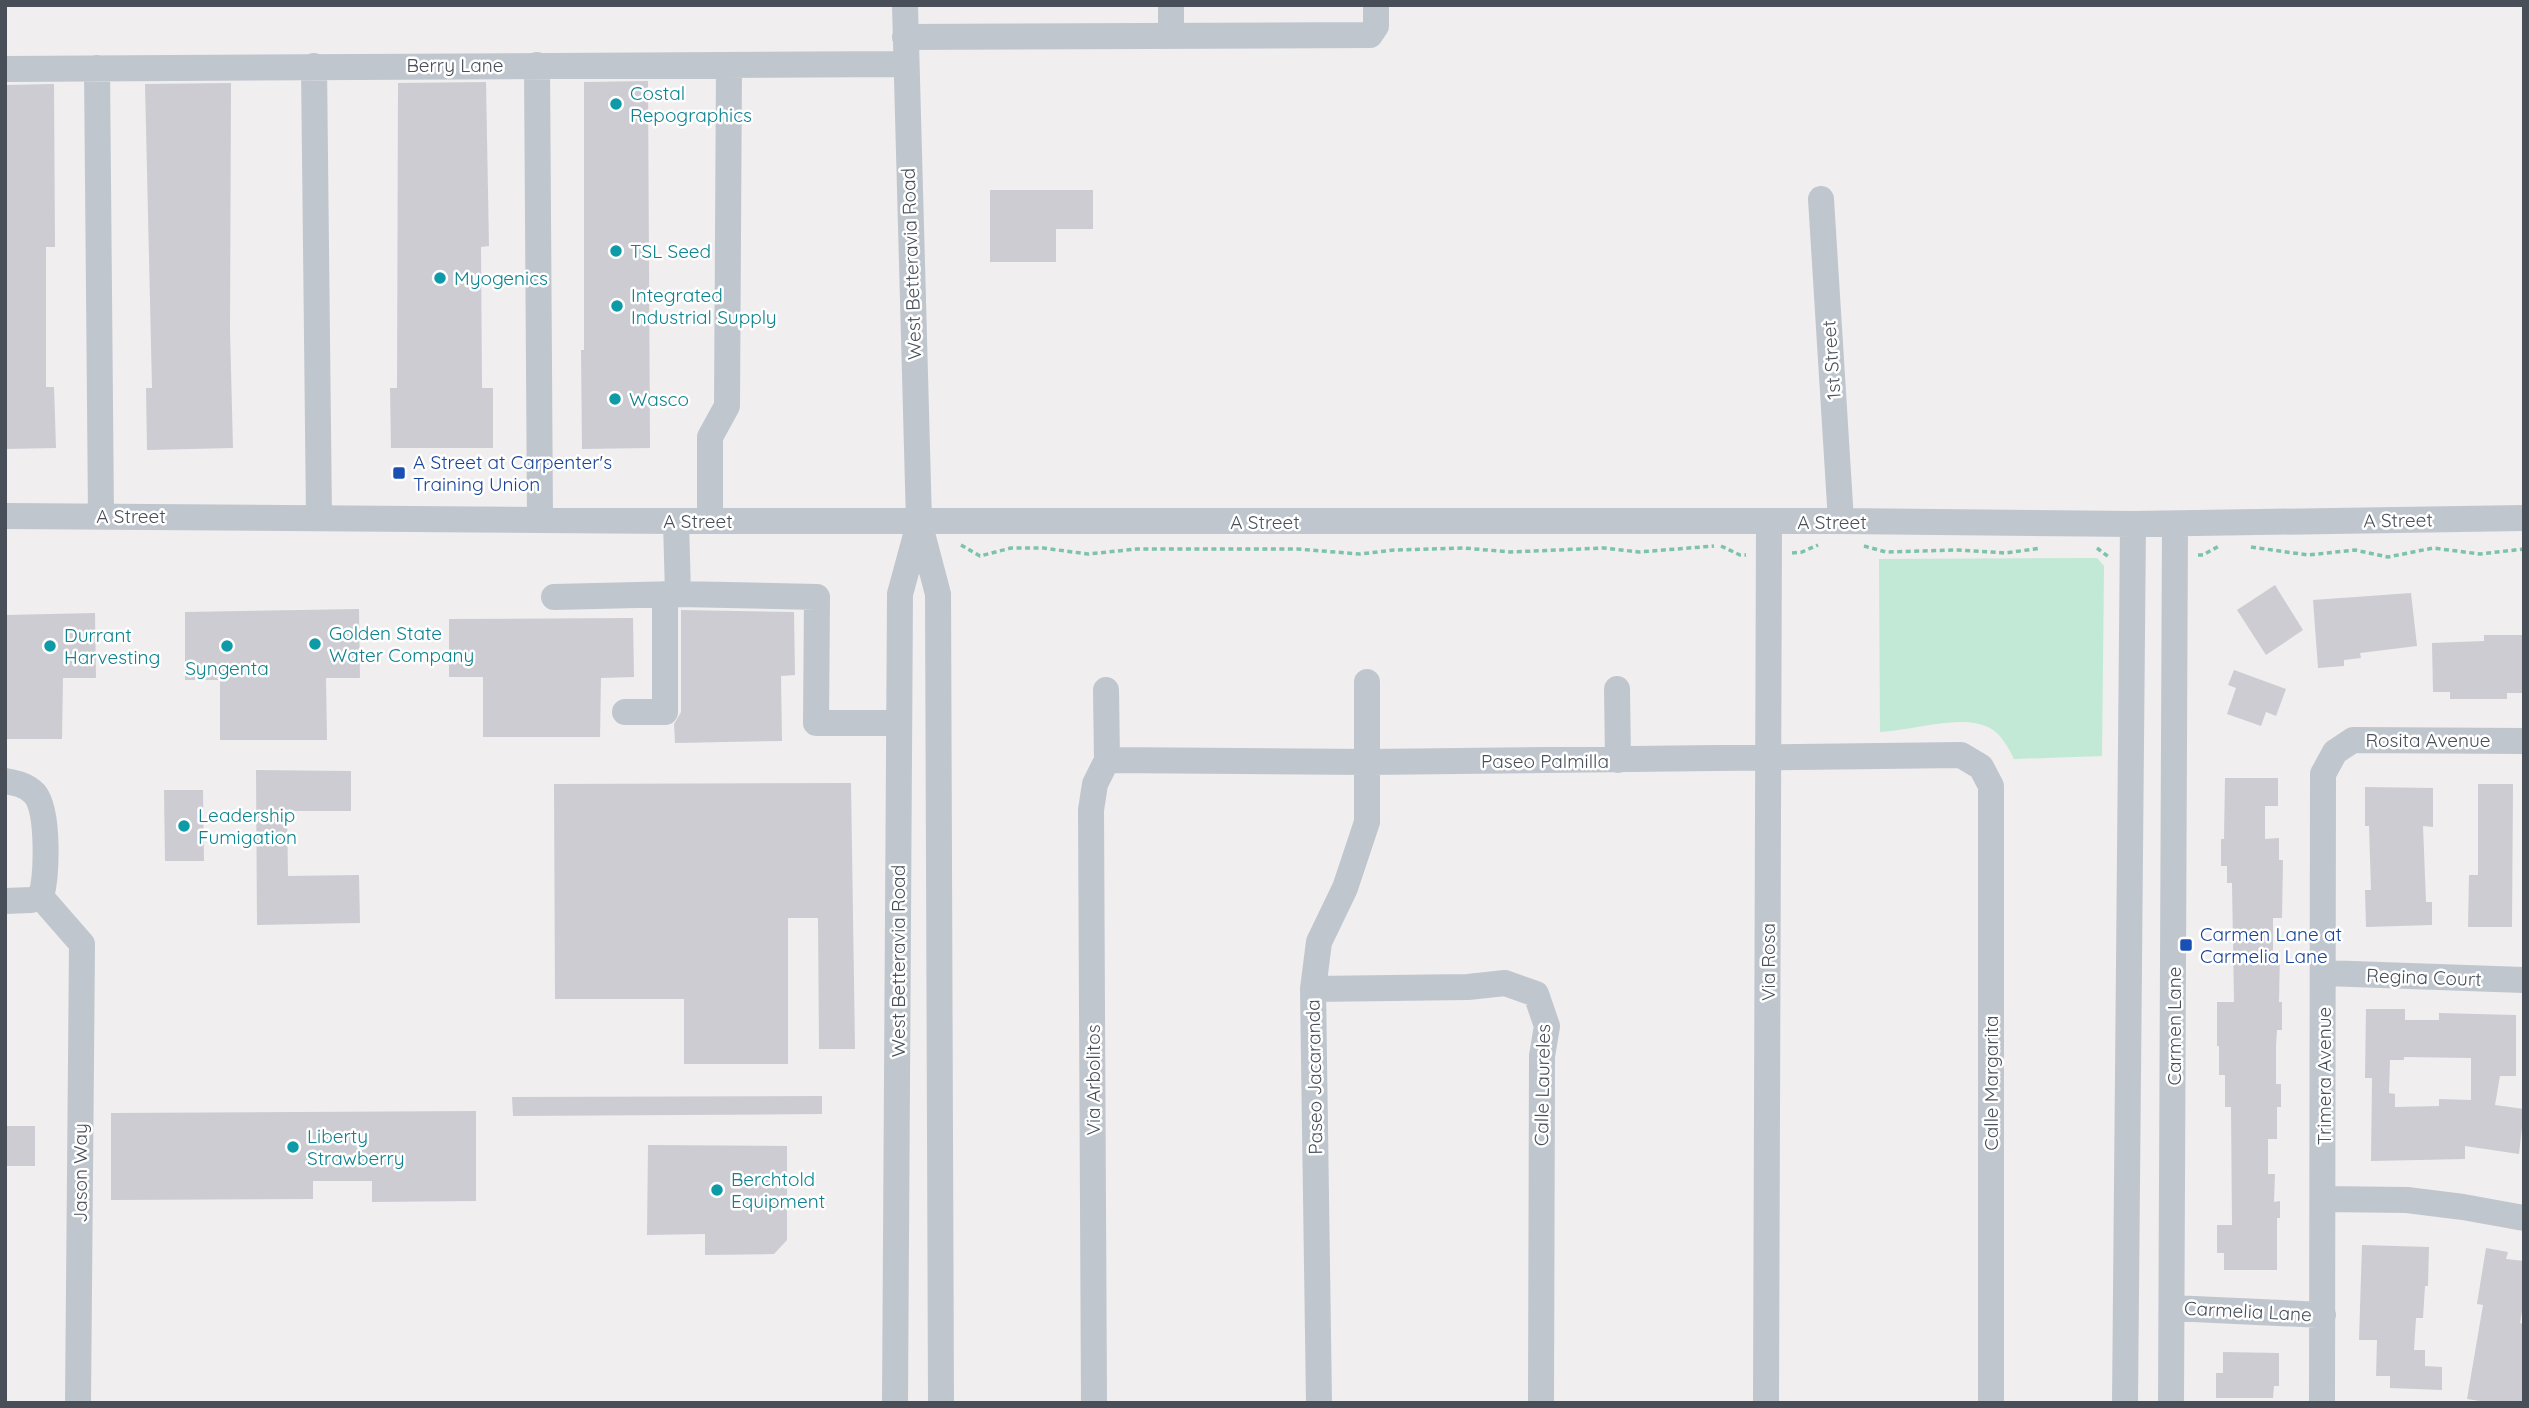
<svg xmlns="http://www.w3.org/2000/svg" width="2529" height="1408" font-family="Quicksand,sans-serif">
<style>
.green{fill:#c1e9d5}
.building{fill:#ccccd2;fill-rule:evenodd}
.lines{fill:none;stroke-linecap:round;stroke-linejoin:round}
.path{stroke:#7dc3a9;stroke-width:3.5;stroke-dasharray:5 3.5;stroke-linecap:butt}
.minor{stroke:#c0c6ce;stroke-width:26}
.culture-dot{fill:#0f9aa8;stroke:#fff;stroke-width:2.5}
.transit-dot{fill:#1a4fb4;stroke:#fff;stroke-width:2.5}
.labels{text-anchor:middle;stroke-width:5;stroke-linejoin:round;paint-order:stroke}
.street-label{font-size:19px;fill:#484f59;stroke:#fff}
.culture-label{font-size:19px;fill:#0d838f;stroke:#fff;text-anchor:start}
.transit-label{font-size:19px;fill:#164399;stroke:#fff;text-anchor:start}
</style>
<rect width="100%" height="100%" fill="#f0eeee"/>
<path class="green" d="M2097,558L2104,566L2102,756L2014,759C2008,747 2002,735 1990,728C1961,713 1912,731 1880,732L1879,559Z"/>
<path class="building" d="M648,81L650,448L582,449L581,350H584V82Z
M486,82L489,246L481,247L482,388H493V448H391L390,388H397L398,83Z
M231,83L230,330L233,448L147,450L146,388H152L145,84Z
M54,84L55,247H46V387H54L56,448L5,449V85Z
M990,190H1093V229H1056V262H990Z
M2275,585L2303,630L2266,655L2237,610Z
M2411,593L2417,646L2360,653L2361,658L2344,660V666L2318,668L2313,600Z
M359,609L360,678H326L327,740H220V680H185V612Z
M681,610L794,612L795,675L781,676L782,741L675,743L674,724L681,712Z
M95,613L96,678H63L62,739H5V615Z
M633,618L634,677L601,678L600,737H483V677H449V619Z
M2484,635H2524V693H2507V699H2450V692H2433L2432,643L2484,641Z
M2234,670L2286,689L2276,716L2266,712L2261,726L2227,714L2236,688L2228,685Z
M256,770L351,771V811H287L288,876L359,875L360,923L257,925Z
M2225,778H2278V806H2265V839L2279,838V860H2283L2282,918H2273V951H2280L2279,1002H2282V1030H2277L2276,1046V1084H2281V1107H2277V1139H2268V1174H2275L2274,1202L2280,1201V1218H2277V1270H2224V1253H2217V1225H2232L2231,1107H2225V1075H2219V1046H2217V1002H2234L2232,883H2227V866H2221V839H2224Z
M851,783L855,1049H819L818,918H788V1064H684V999H555L554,784Z
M2478,784H2513L2512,927H2468L2469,875H2478Z
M2365,787L2433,788V827L2423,826L2426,902H2432V925L2366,927L2365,890H2371L2369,826H2365Z
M164,790H203L204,861H165Z
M2366,1009H2405V1020H2439V1013L2516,1015V1076H2500L2495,1105L2524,1109L2519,1154L2465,1146V1159L2371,1161L2372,1078H2365ZM2404,1057L2471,1058V1100L2439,1099V1106L2395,1107V1094L2389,1093L2390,1060H2404Z
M822,1096V1114L513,1116L512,1097Z
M476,1111V1201L372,1202V1181H313V1199L111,1200V1113Z
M5,1126H35V1166H5Z
M648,1145L787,1146V1240L774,1254L705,1255V1234L647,1235Z
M2362,1245L2429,1247L2428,1286H2425L2423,1318H2416L2414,1350H2425V1366L2442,1367V1390L2390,1388V1376H2376L2377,1340H2359Z
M2486,1248L2508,1252L2506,1259L2524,1261V1300L2520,1323L2524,1324V1403H2493L2467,1399L2483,1305L2477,1304Z
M2223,1352L2279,1353V1386H2274L2273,1398H2216V1373H2223Z"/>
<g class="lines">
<path class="path" d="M961,545L980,556L1011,548H1043L1088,554L1137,549H1297L1360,554L1394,550L1464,548L1510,552L1604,548L1639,552L1714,546
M1721,546L1740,555H1746
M1864,546L1886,552L1957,550L2006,553L2041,548
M2251,547L2308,555L2355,550L2388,557L2433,548L2480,554L2524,549
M2097,548L2110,558
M1792,553L1802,552L1818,545
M2198,555H2203L2219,546"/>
<path class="minor" d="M905,5L919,522L938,594L941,1403
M1171,36V5
M905,37L1370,35L1376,26V5
M537,65L540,519
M314,66L319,518
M97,68L101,516
M5,69L906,64
M1821,199L1841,521
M5,516L676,521H1841L2133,524L2524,518
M710,520V437L727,406L729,65
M676,521L678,594L817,597L816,723H899
M554,597L678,594
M1617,689L1618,760
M625,712H665V594
M1107,760L1368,762L1961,755L1981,767L1991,786V1403
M5,781C16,783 27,785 35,794C49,812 47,875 41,897
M41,897L82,944L78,1403
M5,901L31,900L41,897
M2324,973L2524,980
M1313,989L1468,987L1505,983L1536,994L1547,1026L1542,1056L1541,1403
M2323,1199L2407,1200L2463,1207L2524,1218
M2172,1308L2323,1315
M895,1403L900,594L919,524
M1094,1403L1091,810L1095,784L1107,760L1106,690
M1319,1403L1313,989L1319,942L1345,888L1367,822V682
M1766,1403L1769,522
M2125,1403L2133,524
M2171,1403L2175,524
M2322,1403L2323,774L2335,752L2353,740L2524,741"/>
</g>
<g class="culture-dot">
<circle cx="616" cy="104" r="7"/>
<circle cx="616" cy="251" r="7"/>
<circle cx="440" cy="278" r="7"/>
<circle cx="617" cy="306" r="7"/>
<circle cx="615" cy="399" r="7"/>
<circle cx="315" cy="644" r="7"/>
<circle cx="50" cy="646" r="7"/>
<circle cx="227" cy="646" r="7"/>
<circle cx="184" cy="826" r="7"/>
<circle cx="293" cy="1147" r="7"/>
<circle cx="717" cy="1190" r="7"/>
</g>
<g class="transit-dot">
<rect x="392" y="466" width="14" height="14" rx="3.5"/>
<rect x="2179" y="938" width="14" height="14" rx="3.5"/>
</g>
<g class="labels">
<g class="street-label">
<text x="455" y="72">Berry Lane</text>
<text transform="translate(911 264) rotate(-92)" y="7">West Betteravia Road</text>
<text transform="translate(1831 360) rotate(-94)" y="7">1st Street</text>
<text x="131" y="523">A Street</text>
<text transform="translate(2398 520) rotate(-1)" y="7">A Street</text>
<text x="698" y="528">A Street</text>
<text x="1265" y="529">A Street</text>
<text x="1832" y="529">A Street</text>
<text x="2428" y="747">Rosita Avenue</text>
<text x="1545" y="768">Paseo Palmilla</text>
<text transform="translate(898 961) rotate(-90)" y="7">West Betteravia Road</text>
<text transform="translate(1768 962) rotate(-90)" y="7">Via Rosa</text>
<text transform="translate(2424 977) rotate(2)" y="7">Regina Court</text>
<text transform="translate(2174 1026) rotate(-90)" y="7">Carmen Lane</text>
<text transform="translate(2324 1076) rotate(-90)" y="7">Trimera Avenue</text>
<text transform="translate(1314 1077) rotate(-91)" y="7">Paseo Jacaranda</text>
<text transform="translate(1093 1080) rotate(-90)" y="7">Via Arbolitos</text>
<text transform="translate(1991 1083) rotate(-90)" y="7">Calle Margarita</text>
<text transform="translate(1542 1085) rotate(-89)" y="7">Calle Laureles</text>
<text transform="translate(80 1173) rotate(-90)" y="7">Jason Way</text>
<text transform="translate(2248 1311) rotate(3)" y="7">Carmelia Lane</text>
</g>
<g class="culture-label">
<text x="630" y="100">Costal<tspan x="630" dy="22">Repographics</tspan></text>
<text x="630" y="258">TSL Seed</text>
<text x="454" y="285">Myogenics</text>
<text x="631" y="302">Integrated<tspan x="631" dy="22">Industrial Supply</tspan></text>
<text x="629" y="406">Wasco</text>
<text x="329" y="640">Golden State<tspan x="329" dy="22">Water Company</tspan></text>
<text x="64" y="642">Durrant<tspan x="64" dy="22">Harvesting</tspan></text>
<text x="227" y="675" text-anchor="middle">Syngenta</text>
<text x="198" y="822">Leadership<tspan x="198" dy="22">Fumigation</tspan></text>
<text x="307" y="1143">Liberty<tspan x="307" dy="22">Strawberry</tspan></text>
<text x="731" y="1186">Berchtold<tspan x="731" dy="22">Equipment</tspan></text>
</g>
<g class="transit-label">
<text x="413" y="469">A Street at Carpenter's<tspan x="413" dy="22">Training Union</tspan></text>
<text x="2200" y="941">Carmen Lane at<tspan x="2200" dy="22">Carmelia Lane</tspan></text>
</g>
</g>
<rect width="2529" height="1408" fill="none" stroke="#484f59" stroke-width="14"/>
</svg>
